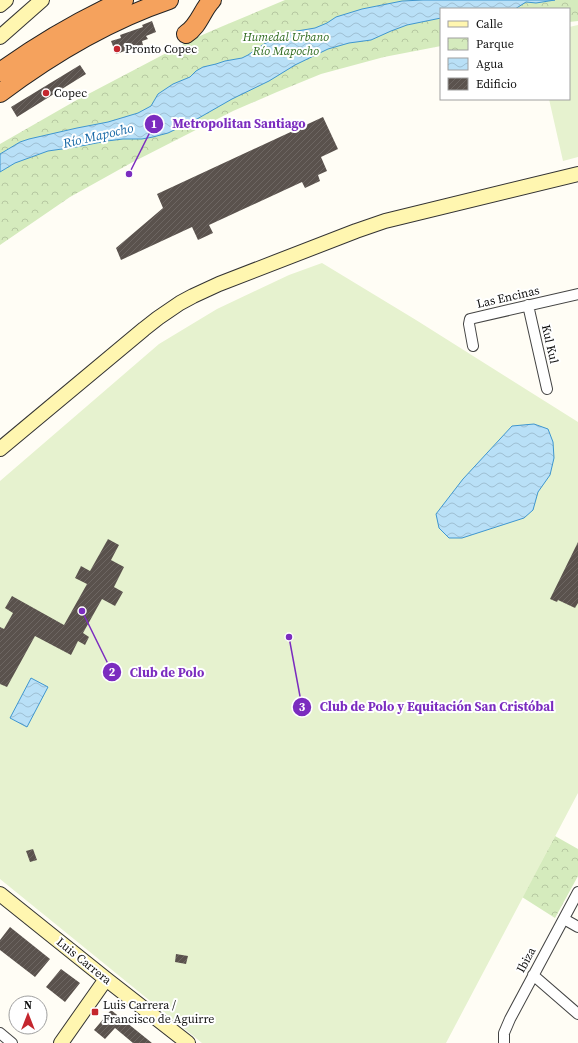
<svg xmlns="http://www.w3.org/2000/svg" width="578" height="1043" font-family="'Source Serif 4',serif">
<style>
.park{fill:url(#park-crowns)}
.pitch{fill:#e6f2cf}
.water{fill:url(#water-waves);stroke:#3f96cf}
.building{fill:url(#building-hatch)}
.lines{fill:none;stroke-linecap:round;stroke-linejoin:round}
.street-casing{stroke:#444;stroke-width:12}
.secondary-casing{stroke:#333;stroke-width:16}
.highway-casing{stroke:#222;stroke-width:20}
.street{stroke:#fff;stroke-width:10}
.secondary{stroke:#fff6b0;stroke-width:14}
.highway{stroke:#f5a25d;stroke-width:18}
.poi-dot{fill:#c4262e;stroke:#fff;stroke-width:1.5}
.labels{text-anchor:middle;stroke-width:4;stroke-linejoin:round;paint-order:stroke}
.park-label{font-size:12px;font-style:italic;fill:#2f6b1f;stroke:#fff}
.poi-label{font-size:12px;fill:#111;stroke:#fff;text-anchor:start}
.street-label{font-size:12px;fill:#111;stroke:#fff}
.water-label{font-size:13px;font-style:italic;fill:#1768a6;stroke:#fff}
.leader{fill:none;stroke:#7b2cbf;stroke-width:1.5}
.callout-dot{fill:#7b2cbf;stroke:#fff;stroke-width:1.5}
.mark-label{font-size:12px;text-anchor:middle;font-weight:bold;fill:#fff}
.callout-label{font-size:13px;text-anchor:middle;font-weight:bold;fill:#7b2cbf;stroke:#fff;stroke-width:4;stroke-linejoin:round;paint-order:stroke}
</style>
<defs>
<pattern id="park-crowns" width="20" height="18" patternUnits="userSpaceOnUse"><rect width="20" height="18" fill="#d5ebbd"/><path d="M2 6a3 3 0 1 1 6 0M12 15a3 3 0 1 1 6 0" fill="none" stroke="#b6c8a1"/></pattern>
<pattern id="water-waves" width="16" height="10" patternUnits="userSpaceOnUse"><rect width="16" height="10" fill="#b9e0f7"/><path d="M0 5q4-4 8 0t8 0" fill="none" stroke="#9ebfd3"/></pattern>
<pattern id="building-hatch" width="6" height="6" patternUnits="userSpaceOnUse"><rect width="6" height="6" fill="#5a524d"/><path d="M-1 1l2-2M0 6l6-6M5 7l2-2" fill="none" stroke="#6d6662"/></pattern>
</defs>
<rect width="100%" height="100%" fill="#fffdf5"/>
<path class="park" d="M285,0H578V21L569,22V9H441V46L384,57L321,74L277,92L233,111L131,163L70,197L0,245V144L75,101L193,39L223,26Z
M555,836L578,849V876L555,918L522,897Z"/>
<path class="pitch" d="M578,25V157L563,161L549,99H569V27Z
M322,263L416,320L578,422V793L446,1043H202L0,879V481L159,344L217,309L289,275Z"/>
<path class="water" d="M423,0H555L536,3L526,2L515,9H441V18L407,25L391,31L371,40L349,43L328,49L295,65L269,81L232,99L197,119L168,133L153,137L142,139H123L107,141L76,147L48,151L15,163L0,172V154L20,142L29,139L77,128L108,122L138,113L151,106L158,94L173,84L190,77L196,71L203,67L216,64L225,61L242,58L248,55L264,44L283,35L297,31L315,28L327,23L336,17L362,9L402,1Z
M534,424L548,429L553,442L554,458L550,475L538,492L533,510L524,518L462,538H449L439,528L436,514L463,479L512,426Z
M31,678L48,687L27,727L10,718Z"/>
<path class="building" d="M152,21L156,32L146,36L148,39L142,41L143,45L116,54L111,41L121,38L120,35L143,27L142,25Z
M80,65L86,74L17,117L11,107Z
M323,117L338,149L321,157L327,171L318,175L320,181L305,188L302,182L209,225L213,233L198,240L192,227L121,260L116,248L163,208L157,194Z
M108,539L119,545L111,560L124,567L114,587L123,592L115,606L102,599L83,633L89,637L85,645L78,641L71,655L35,636L7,687L0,684V627L4,629L13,613L5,608L12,596L64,625L87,584L75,578L81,566L90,571Z
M578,542V603L575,608L558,600L557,602L550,599Z
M33,849L37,860L30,862L26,851Z
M10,927L50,959L35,977L0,950V940Z
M176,954L188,956L186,964L175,962Z
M61,969L80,983L65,1002L46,987Z
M111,1010L152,1043H133L115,1028L105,1039L94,1030Z"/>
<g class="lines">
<defs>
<path id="street" d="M528,305L547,389
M473,346L469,324L470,319L578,294
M564,919L578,927
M533,975L578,1014
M0,1033L12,1043
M504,1043V1033L510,1019L578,892"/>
<path id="secondary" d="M0,5L6,0
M0,37L42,0
M0,449L144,329L158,318L180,303L193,296L219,284L356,231L385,221L578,174
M0,894L106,979L188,1043
M61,1043L106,979"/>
<path id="highway" d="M186,34C199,26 202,10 212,0
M0,72C39,44 80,20 124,0
M0,93C52,54 107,21 169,0"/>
</defs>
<use href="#street" class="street-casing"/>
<use href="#secondary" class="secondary-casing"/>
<use href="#highway" class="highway-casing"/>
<use href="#street" class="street"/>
<use href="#secondary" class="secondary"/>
<use href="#highway" class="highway"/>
</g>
<g class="poi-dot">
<circle cx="117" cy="49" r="4"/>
<circle cx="46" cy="93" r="4"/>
<rect x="91" y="1008" width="8" height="8" rx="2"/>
</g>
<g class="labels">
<g class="park-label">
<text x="286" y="41">Humedal Urbano<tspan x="286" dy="14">Río Mapocho</tspan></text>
</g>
<g class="poi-label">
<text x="125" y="53">Pronto Copec</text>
<text x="54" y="97">Copec</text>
<text x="103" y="1009">Luis Carrera /<tspan x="103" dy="14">Francisco de Aguirre</tspan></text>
</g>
<g class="street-label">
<text transform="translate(508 297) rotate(-13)" y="4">Las Encinas</text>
<text transform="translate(550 344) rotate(77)" y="4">Kul Kul</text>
<text transform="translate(526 960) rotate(-62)" y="4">Ibiza</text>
<text transform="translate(84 961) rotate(39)" y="4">Luis Carrera</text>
</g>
<g class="water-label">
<text transform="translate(98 135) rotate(-13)" y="5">Río Mapocho</text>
</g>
</g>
<path class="leader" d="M129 174L154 124M82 611L112 672M289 637L302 707"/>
<g class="callout-dot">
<circle cx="129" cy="174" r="4"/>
<circle cx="82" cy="611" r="4"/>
<circle cx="289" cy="637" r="4"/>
<circle cx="154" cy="124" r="10"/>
<circle cx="112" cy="672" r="10"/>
<circle cx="302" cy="707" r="10"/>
</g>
<g class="mark-label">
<text x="154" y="128">1</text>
<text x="112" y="676">2</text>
<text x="302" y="711">3</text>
</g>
<g class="callout-label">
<text x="239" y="128">Metropolitan Santiago</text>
<text x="167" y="677">Club de Polo</text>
<text x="437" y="711">Club de Polo y Equitación San Cristóbal</text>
</g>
<rect x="440" y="8" width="130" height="92" fill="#ffffff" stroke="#a0a0a0"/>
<rect x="448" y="21" width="20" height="6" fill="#fff6b0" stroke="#a0a0a0"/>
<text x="476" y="28" font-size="12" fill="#111111">Calle</text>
<rect x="448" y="38" width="20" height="12" fill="url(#park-crowns)" stroke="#a0a0a0"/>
<text x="476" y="48" font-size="12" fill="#111111">Parque</text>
<rect x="448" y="58" width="20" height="12" fill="url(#water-waves)" stroke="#a0a0a0"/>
<text x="476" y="68" font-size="12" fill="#111111">Agua</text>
<rect x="448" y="78" width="20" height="12" fill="url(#building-hatch)" stroke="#a0a0a0"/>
<text x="476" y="88" font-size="12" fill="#111111">Edificio</text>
<g transform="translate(28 1015)"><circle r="19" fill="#ffffff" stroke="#a0a0a0"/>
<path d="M0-3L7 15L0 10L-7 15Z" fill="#c4262e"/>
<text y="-6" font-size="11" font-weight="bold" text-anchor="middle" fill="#111111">N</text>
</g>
</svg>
